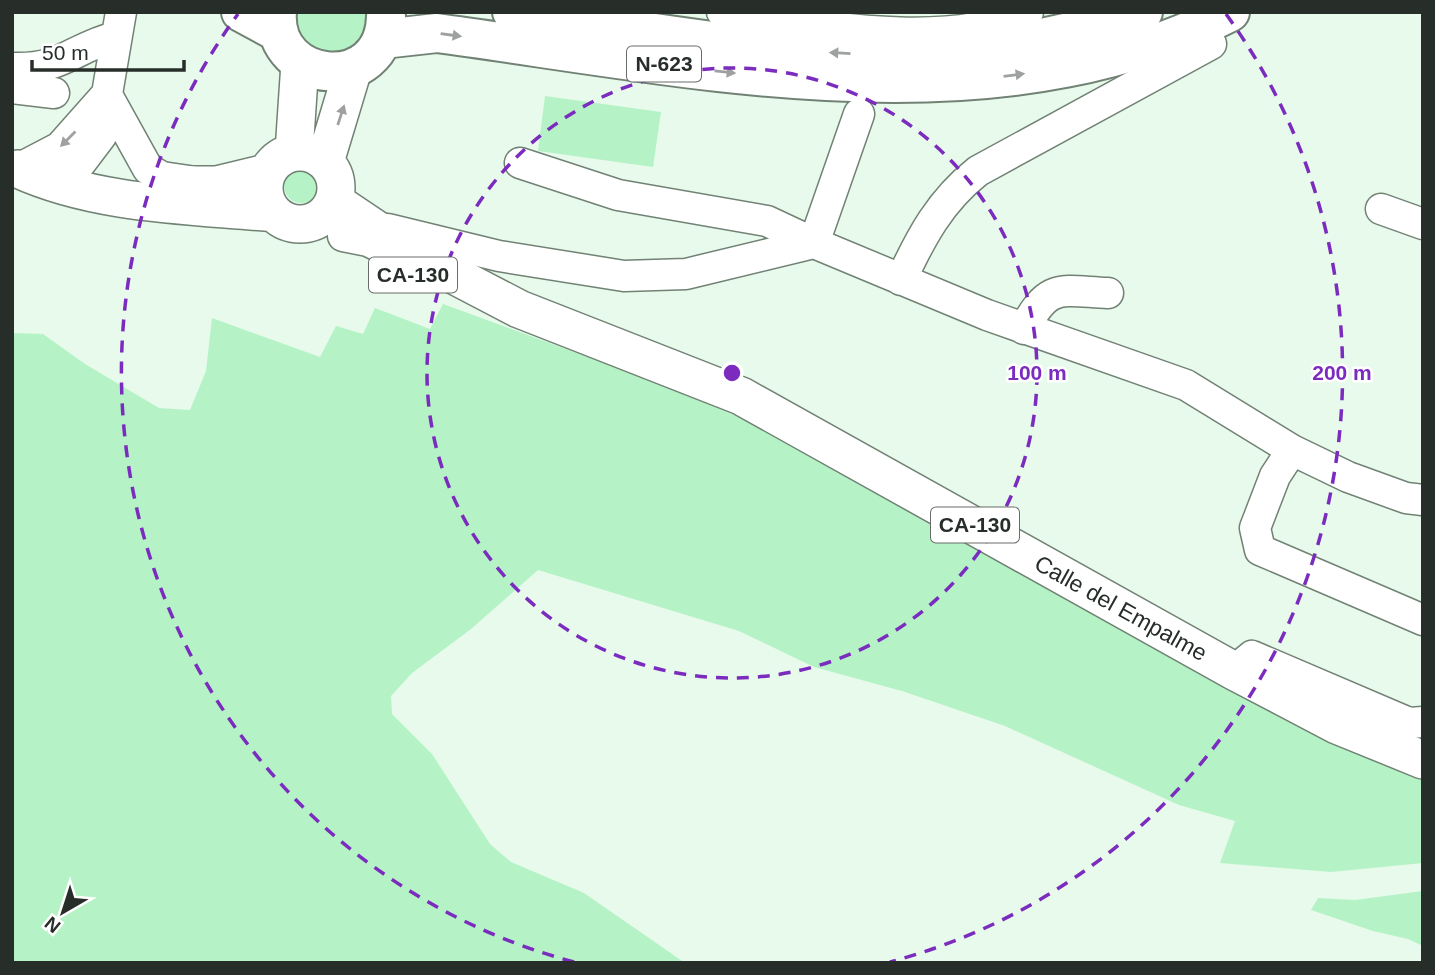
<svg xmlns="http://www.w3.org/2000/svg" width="1435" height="975" font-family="Arial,sans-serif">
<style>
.grass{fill:#b5f3c6}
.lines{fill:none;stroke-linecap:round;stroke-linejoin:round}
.minor-casing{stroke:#718275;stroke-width:33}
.major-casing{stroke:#718275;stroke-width:40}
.highway-casing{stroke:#718275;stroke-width:42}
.minor{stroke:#fff;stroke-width:30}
.major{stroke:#fff;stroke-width:37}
.highway{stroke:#fff;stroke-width:38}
.oneway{fill:#9ea19f}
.ring{fill:none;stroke:#7b2cbf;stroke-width:3.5;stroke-dasharray:12 9}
.labels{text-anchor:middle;stroke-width:5;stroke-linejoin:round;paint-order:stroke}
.shield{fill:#fff;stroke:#686d69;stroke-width:2}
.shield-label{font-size:21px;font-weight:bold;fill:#272e29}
.street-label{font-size:23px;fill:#272e29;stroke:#fff}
.centre{fill:#7b2cbf;stroke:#fff;stroke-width:3.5}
.ring-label{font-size:21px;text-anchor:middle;font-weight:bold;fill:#7b2cbf;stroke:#fff;stroke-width:5;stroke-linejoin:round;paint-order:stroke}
</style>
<rect width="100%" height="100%" fill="#e7faeb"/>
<path class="grass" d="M296,12H367C367,64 299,66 296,12Z
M545,96L661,112L653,167L538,151Z
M284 186a17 17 0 1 1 34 0a17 17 0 1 1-34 0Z
M443,304L669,387L752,423L1284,720L1322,739L1423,780V863L1331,872L1220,863L1235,821L1179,805L1005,726L902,691L814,667L739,631L538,570L471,629L412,673L391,696L392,714L432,754L490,844L511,862L584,893L685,963H12V336L15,333L43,334L85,364L159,408L190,410L206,371L212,318L320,357L336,326L363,334L375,308L430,329Z
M1423,891V946L1408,939L1373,931L1311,910L1318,898L1355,900Z"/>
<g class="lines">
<defs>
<path id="minor" d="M722,12C812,24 945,52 1028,12
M12,68C64,70 73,47 116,37
M12,88L54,93
M107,95L148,169L162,177L196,182
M520,163L618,195L767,221L814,243L859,114
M18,169L60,147L107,94
M40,179L76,169L101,136L108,115L107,94L121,12
M1381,209L1423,224
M388,229L499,256L624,276L686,274L814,243L987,315L1186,385L1292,450L1348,477L1406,498L1423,500
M343,236L368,241L393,253
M901,280C921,237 940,201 978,171L1211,44
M1024,329C1049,282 1060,291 1108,293
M1292,450L1275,476L1255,528L1260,550L1423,620
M1234,671L1252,656L1409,723L1423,722"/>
<path id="major" d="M294,152L300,63
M264 188a36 36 0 1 1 72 0a36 36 0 1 1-72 0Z
M325,162L353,69
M18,169C97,205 189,205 274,213
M174,185H217L267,173
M334,201L410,252L519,309L741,396L1234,671L1337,725L1423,760"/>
<path id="highway" d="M241,12L278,32
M277,12C271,85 385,96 386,16
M512,12C628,28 744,50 860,54C955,57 1053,40 1143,12
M383,39L437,33C692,67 989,136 1230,12"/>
</defs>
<use href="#minor" class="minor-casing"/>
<use href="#major" class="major-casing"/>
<use href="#highway" class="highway-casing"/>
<use href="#minor" class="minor"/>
<use href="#major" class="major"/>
<use href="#highway" class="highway"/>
</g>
<defs><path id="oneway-solid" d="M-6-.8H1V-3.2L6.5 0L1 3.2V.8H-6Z" transform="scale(1.75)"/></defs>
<g class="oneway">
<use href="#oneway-solid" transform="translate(451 35) rotate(8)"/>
<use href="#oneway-solid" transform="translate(840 53) rotate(-177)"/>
<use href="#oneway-solid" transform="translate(725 72) rotate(6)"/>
<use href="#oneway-solid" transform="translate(1014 75) rotate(-7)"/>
<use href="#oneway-solid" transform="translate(341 115) rotate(-72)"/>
<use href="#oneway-solid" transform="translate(68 139) rotate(135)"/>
</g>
<g class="ring">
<circle cx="732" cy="373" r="305"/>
<path d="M574 962A610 610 0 0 1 238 14M1226 14A610 610 0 0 1 890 962"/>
</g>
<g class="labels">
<g class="shield">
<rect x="627" y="46.5" width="74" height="35" rx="5"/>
<rect x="369" y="257.5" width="88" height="35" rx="5"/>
<rect x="931" y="507.5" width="88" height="35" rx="5"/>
</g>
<g class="shield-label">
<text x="664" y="71">N-623</text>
<text x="413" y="282">CA-130</text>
<text x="975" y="532">CA-130</text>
</g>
<g class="street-label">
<text transform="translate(1121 608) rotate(29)" y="8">Calle del Empalme</text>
</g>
</g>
<circle cx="732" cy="373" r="10" class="centre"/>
<g class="ring-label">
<text x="1037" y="380">100 m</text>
<text x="1342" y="380">200 m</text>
</g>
<rect width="1435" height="975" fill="none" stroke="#272e29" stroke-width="28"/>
<g transform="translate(63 912) rotate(219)" stroke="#ffffff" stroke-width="5" paint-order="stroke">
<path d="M0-5L12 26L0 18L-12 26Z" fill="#272e29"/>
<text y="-10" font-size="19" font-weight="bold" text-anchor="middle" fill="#272e29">N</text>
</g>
<path d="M32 60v10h152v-10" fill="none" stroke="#272e29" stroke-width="3.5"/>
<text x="42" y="60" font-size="21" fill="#272e29" stroke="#ffffff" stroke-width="5" paint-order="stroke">50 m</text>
</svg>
